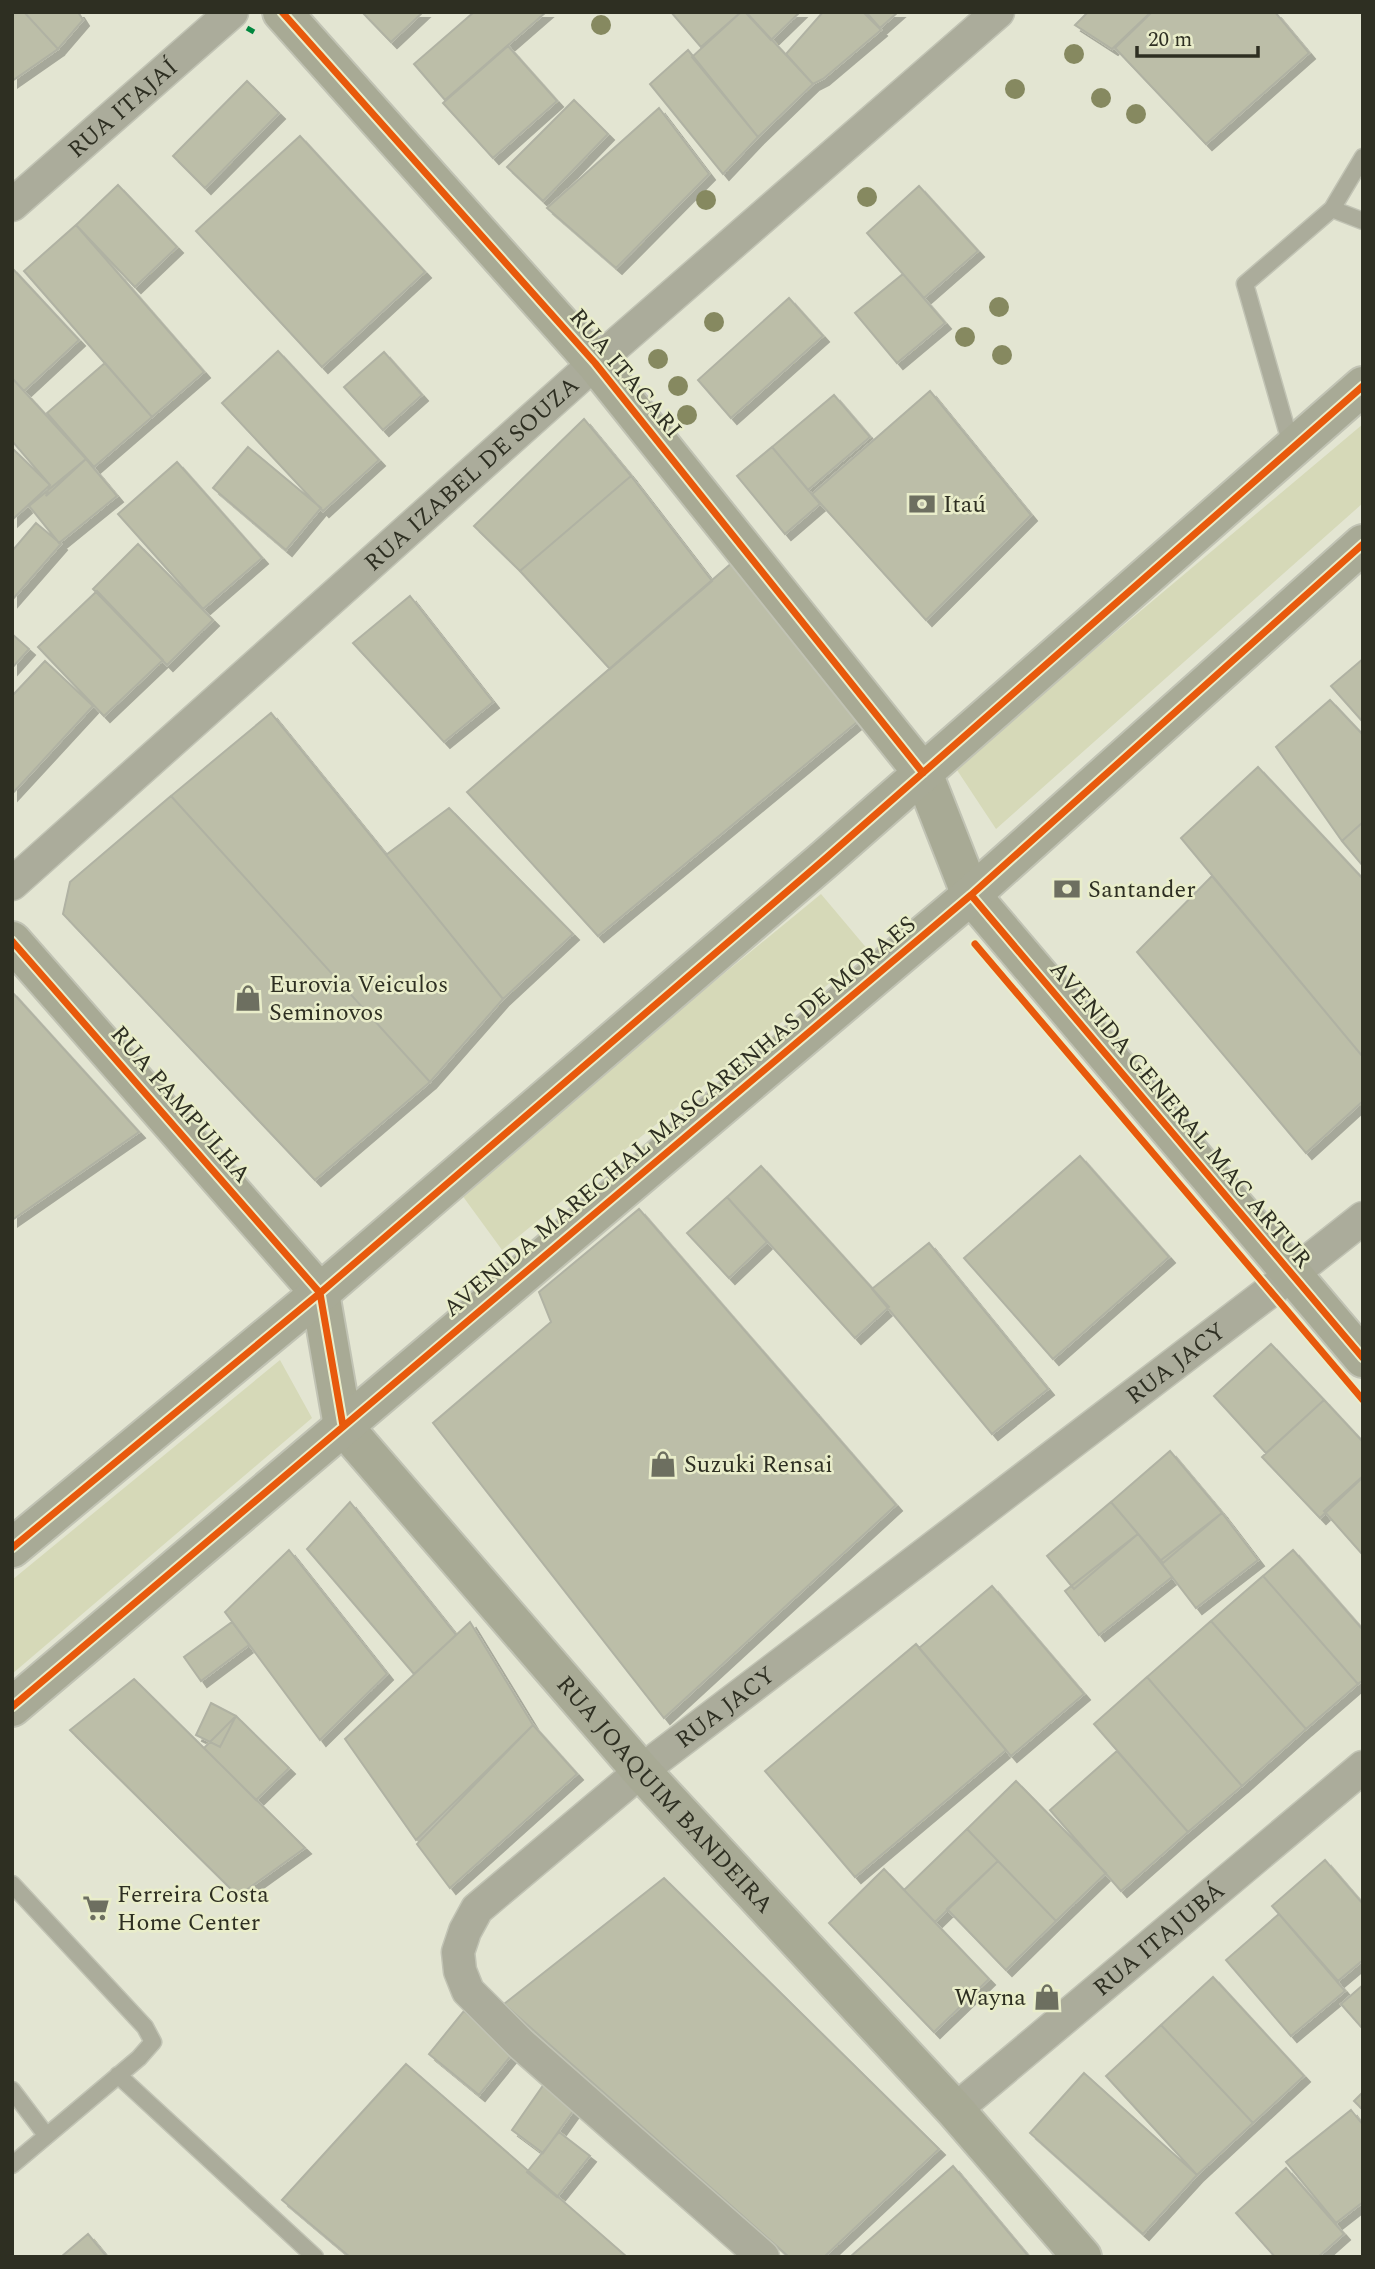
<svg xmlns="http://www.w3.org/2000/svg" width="1375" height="2269" font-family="Spectral,serif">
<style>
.green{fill:#d6d9b8}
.building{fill:#bcbea8;stroke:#b0b2a3;stroke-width:2;filter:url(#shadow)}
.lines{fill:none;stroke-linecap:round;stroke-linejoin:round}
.lane-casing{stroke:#c1c3b4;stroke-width:19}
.street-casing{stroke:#c1c3b4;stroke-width:35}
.secondary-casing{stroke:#c1c3b4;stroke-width:42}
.highway-casing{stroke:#c1c3b4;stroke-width:42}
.lane{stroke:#abac9b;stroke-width:16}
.street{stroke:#abac9b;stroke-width:32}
.secondary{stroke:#a8aa95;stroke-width:38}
.highway{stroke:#a8aa96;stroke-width:38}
.quiet{stroke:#00873e;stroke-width:5;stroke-dasharray:10 5;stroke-linecap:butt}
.cycleway-casing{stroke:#e9edca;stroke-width:11}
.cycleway{stroke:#e8590c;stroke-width:7}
.tree{fill:#868960}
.labels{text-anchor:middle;stroke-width:5;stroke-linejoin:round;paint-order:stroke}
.street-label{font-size:24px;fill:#2e2f22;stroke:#e9edca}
.poi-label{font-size:24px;fill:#2e2f22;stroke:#e9edca;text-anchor:start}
</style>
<defs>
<filter id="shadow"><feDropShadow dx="6" dy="6" stdDeviation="0" flood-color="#0004"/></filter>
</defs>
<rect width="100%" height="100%" fill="#e3e5d2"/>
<path class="green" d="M1363,424V503L996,829L955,767Z
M821,894L869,951L502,1250L459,1191Z
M280,1360L312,1418L12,1674V1580Z"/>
<path class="building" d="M12,12H24L58,49L12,81Z
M24,12H78L83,20L58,49Z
M362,12H423L391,42Z
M474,12H546L445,100L414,64Z
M671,12H741L701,47Z
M741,12H746L813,84L758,137L692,57Z
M745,12H800L771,40Z
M823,12H863L881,30L823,79L813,84L786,54Z
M866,12H898L880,28Z
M1088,12H1151L1112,49L1075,25Z
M1152,12H1275L1309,53L1206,144L1115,48Z
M508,46L557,101L493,158L443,103Z
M688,50L758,137L723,174L650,84Z
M247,81L279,113L205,188L173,156Z
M574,100L608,134L543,201L507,167Z
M659,108L709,174L616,268L547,208Z
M300,136L425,272L322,367L196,231Z
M118,185L177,247L135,287L76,225Z
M919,186L978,251L924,298L867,233Z
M76,225L204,372L152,417L24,271Z
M12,268L79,340L24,391L12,378Z
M903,274L945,323L897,363L855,313Z
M789,298L823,336L731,418L698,380Z
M278,351L379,460L323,511L222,403Z
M384,352L422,395L383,430L344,387Z
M105,363L152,417L94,467L47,413Z
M12,378L86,459L46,496L50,485L12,441Z
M930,391L1031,515L926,620L812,494Z
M834,395L870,437L808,490L772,447Z
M584,419L631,476L520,571L474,526Z
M248,447L321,508L286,550L213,488Z
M772,447L820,504L785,534L737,476Z
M12,448L50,485L12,520Z
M86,459L117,496L59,543L29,506Z
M177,462L262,558L203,609L118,514Z
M631,476L712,581L610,669L520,571Z
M36,523L61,544L12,600V551Z
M138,544L213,620L167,665L93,589Z
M733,562L868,713L598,936L467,792Z
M97,591L163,660L104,716L38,647Z
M410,596L493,702L444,742L353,643Z
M12,634L29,649L12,668Z
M1363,659V722L1331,686Z
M45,661L93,706L12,794V696Z
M1330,700L1363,735V822L1342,841L1276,747Z
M271,713L503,999L430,1082L171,796Z
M1258,767L1363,879V1057L1181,838Z
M171,796L430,1082L315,1180L63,914L70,882Z
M449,808L573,934L503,999L386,855Z
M1363,822V866L1342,841Z
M1212,876L1363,1057V1101L1306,1153L1137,952Z
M12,992L139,1132L12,1220Z
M1080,1156L1169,1257L1053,1359L964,1258Z
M761,1166L889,1307L855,1338L727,1197Z
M727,1197L767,1242L729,1278L687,1233Z
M639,1209L896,1505L664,1718L433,1423L551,1322L539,1292Z
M929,1243L1048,1389L992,1434L872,1289Z
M1271,1344L1324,1400L1266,1453L1214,1396Z
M1324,1400L1363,1442V1477L1320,1518L1262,1457Z
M1170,1451L1222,1513L1163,1563L1111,1502Z
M1363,1476V1555L1324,1511Z
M350,1502L456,1635L414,1674L307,1549Z
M1111,1502L1138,1534L1074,1589L1047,1556Z
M1222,1513L1258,1560L1196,1608L1160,1561Z
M1138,1534L1172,1577L1099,1635L1065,1591Z
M289,1550L387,1674L320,1740L225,1612Z
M1293,1550L1363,1630V1680L1358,1684L1263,1576Z
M1263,1576L1358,1684L1306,1729L1211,1621Z
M992,1586L1084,1694L1011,1756L919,1648Z
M1211,1621L1306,1729L1242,1786L1147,1677Z
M232,1622L249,1645L201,1681L184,1657Z
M470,1622L533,1725L416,1840L345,1739Z
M916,1644L1006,1750L855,1877L765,1771Z
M1147,1677L1242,1786L1188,1832L1094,1724Z
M134,1679L305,1848L238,1896L70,1730Z
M211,1703L236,1716L220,1747L196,1735Z
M236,1716L289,1768L256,1800L204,1748Z
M533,1725L577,1774L450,1888L417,1844Z
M1117,1751L1188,1832L1121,1891L1050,1810Z
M1016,1781L1106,1873L1056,1921L967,1829Z
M967,1829L998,1861L935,1922L904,1890Z
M1325,1860L1363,1904V1960L1338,1981L1272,1906Z
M998,1861L1056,1921L1006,1970L947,1909Z
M884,1869L989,1979L934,2032L829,1923Z
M664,1878L939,2149L824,2257H789L504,2004Z
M1279,1914L1345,1991L1291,2036L1226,1960Z
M1213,1977L1304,2076L1253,2123L1161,2025Z
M1363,1985V2029L1341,2004Z
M464,2011L514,2052L479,2095L429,2054Z
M1161,2025L1253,2123L1197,2175L1106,2076Z
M406,2064L627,2257H350L282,2200Z
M1084,2073L1197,2175L1143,2234L1030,2133Z
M549,2077L581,2100L543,2153L512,2130Z
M1363,2092V2110L1354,2101Z
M1351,2110L1363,2125V2202L1336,2223L1286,2162Z
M559,2132L590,2156L557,2197L527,2172Z
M953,2166L1029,2257H850Z
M1286,2168L1344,2234L1318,2257H1275L1236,2213Z
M88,2234L107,2257H61Z"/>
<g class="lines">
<defs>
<path id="lane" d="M1332,209L1363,157
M1292,448L1245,284L1332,209L1363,221
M12,1884L145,2027L153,2042L139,2058L12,2165
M118,2075L315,2257
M12,2090L46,2135"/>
<g id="street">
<path id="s1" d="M12,205L232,12"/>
<path id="s2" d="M12,884L595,363L998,12"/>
<path id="s3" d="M955,2110L1363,1767"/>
<path id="s4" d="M763,2257L521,2044L468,1991L460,1971L458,1952L465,1931L477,1909L641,1771L1291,1275L1363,1218"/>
</g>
<g id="secondary">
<path d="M282,12L595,363L923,773L971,895L1363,1358"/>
<path id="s5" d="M12,941L320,1293L343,1426L641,1771L955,2110L1082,2257"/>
</g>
<path id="highway" d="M12,1548L320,1293L826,858L1363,386
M12,1707L971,895L1363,544"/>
</defs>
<use href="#lane" class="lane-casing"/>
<use href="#street" class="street-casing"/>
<use href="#secondary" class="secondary-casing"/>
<use href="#highway" class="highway-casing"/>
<use href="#lane" class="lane"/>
<use href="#street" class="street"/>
<use href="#secondary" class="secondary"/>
<use href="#highway" class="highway"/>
<path class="quiet" d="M247,28L254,32"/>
<defs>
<path id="cycleway" d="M282,12L595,363L923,773
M971,895L1363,1358
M12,941L320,1293
M975,944L1363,1400
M320,1293L343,1426
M12,1548L320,1293L826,858L1363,386
M12,1707L971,895L1363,544"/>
</defs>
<use href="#cycleway" class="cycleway-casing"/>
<use href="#cycleway" class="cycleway"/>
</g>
<g class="tree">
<circle cx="601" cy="25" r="10"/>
<circle cx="1074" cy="54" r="10"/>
<circle cx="1015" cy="89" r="10"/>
<circle cx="1101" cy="98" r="10"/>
<circle cx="1136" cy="114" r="10"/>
<circle cx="867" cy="197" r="10"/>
<circle cx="706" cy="200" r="10"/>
<circle cx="999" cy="307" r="10"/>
<circle cx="714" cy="322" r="10"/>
<circle cx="965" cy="337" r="10"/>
<circle cx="1002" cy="355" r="10"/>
<circle cx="658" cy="359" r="10"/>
<circle cx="678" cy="386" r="10"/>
<circle cx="687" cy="415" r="10"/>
</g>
<defs>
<symbol id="bank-bare" viewBox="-9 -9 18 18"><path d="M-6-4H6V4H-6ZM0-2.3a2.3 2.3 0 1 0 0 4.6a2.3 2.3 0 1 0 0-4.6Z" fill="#6d6f60" stroke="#e9edca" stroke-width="2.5" paint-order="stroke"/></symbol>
<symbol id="shop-bare" viewBox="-9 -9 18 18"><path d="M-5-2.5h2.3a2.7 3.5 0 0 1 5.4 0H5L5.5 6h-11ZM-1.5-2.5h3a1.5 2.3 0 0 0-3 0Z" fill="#6d6f60" stroke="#e9edca" stroke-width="2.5" paint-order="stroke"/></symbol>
<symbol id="supermarket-bare" viewBox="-9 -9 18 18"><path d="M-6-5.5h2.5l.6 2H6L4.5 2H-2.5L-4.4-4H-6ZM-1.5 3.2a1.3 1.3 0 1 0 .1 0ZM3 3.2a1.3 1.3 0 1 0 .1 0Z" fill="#6d6f60" stroke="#e9edca" stroke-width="2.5" paint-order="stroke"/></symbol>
</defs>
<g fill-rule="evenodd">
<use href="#bank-bare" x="903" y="485" width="38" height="38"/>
<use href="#bank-bare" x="1048" y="870" width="38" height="38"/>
<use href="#shop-bare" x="229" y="979" width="38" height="38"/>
<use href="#shop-bare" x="644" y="1445" width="38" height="38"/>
<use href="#supermarket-bare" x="77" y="1889" width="38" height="38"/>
<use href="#shop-bare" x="1028" y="1978" width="38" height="38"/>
</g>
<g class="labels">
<g class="street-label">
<text dy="8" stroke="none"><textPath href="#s1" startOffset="147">RUA ITAJAÍ</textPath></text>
<text transform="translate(626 373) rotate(50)" y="8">RUA ITACARI</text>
<text dy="8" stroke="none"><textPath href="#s2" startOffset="616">RUA IZABEL DE SOUZA</textPath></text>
<text transform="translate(181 1104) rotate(49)" y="8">RUA PAMPULHA</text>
<text transform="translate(1181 1114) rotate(50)" y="8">AVENIDA GENERAL MAC ARTUR</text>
<text transform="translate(679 1116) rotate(-40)" y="8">AVENIDA MARECHAL MASCARENHAS DE MORAES</text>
<text dy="8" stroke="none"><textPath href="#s4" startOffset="1372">RUA JACY</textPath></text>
<text dy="8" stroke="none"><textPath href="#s4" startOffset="805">RUA JACY</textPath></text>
<text dy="8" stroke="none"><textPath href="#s5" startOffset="1092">RUA JOAQUIM BANDEIRA</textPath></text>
<text dy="8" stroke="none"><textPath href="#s3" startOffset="266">RUA ITAJUBÁ</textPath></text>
</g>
<g class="poi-label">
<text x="943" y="512">Itaú</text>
<text x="1088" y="897">Santander</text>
<text x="269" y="992">Eurovia Veiculos<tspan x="269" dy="28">Seminovos</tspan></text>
<text x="684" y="1472">Suzuki Rensai</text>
<text x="117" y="1902">Ferreira Costa<tspan x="117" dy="28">Home Center</tspan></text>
<text x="1026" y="2005" text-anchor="end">Wayna</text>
</g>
</g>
<rect width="1375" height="2269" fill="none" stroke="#2e2f22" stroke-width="28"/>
<path d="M1137 46v10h121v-10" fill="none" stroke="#2e2f22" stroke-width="3.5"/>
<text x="1148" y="46" font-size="21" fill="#2e2f22" stroke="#e9edca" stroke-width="5" paint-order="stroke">20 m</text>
</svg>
